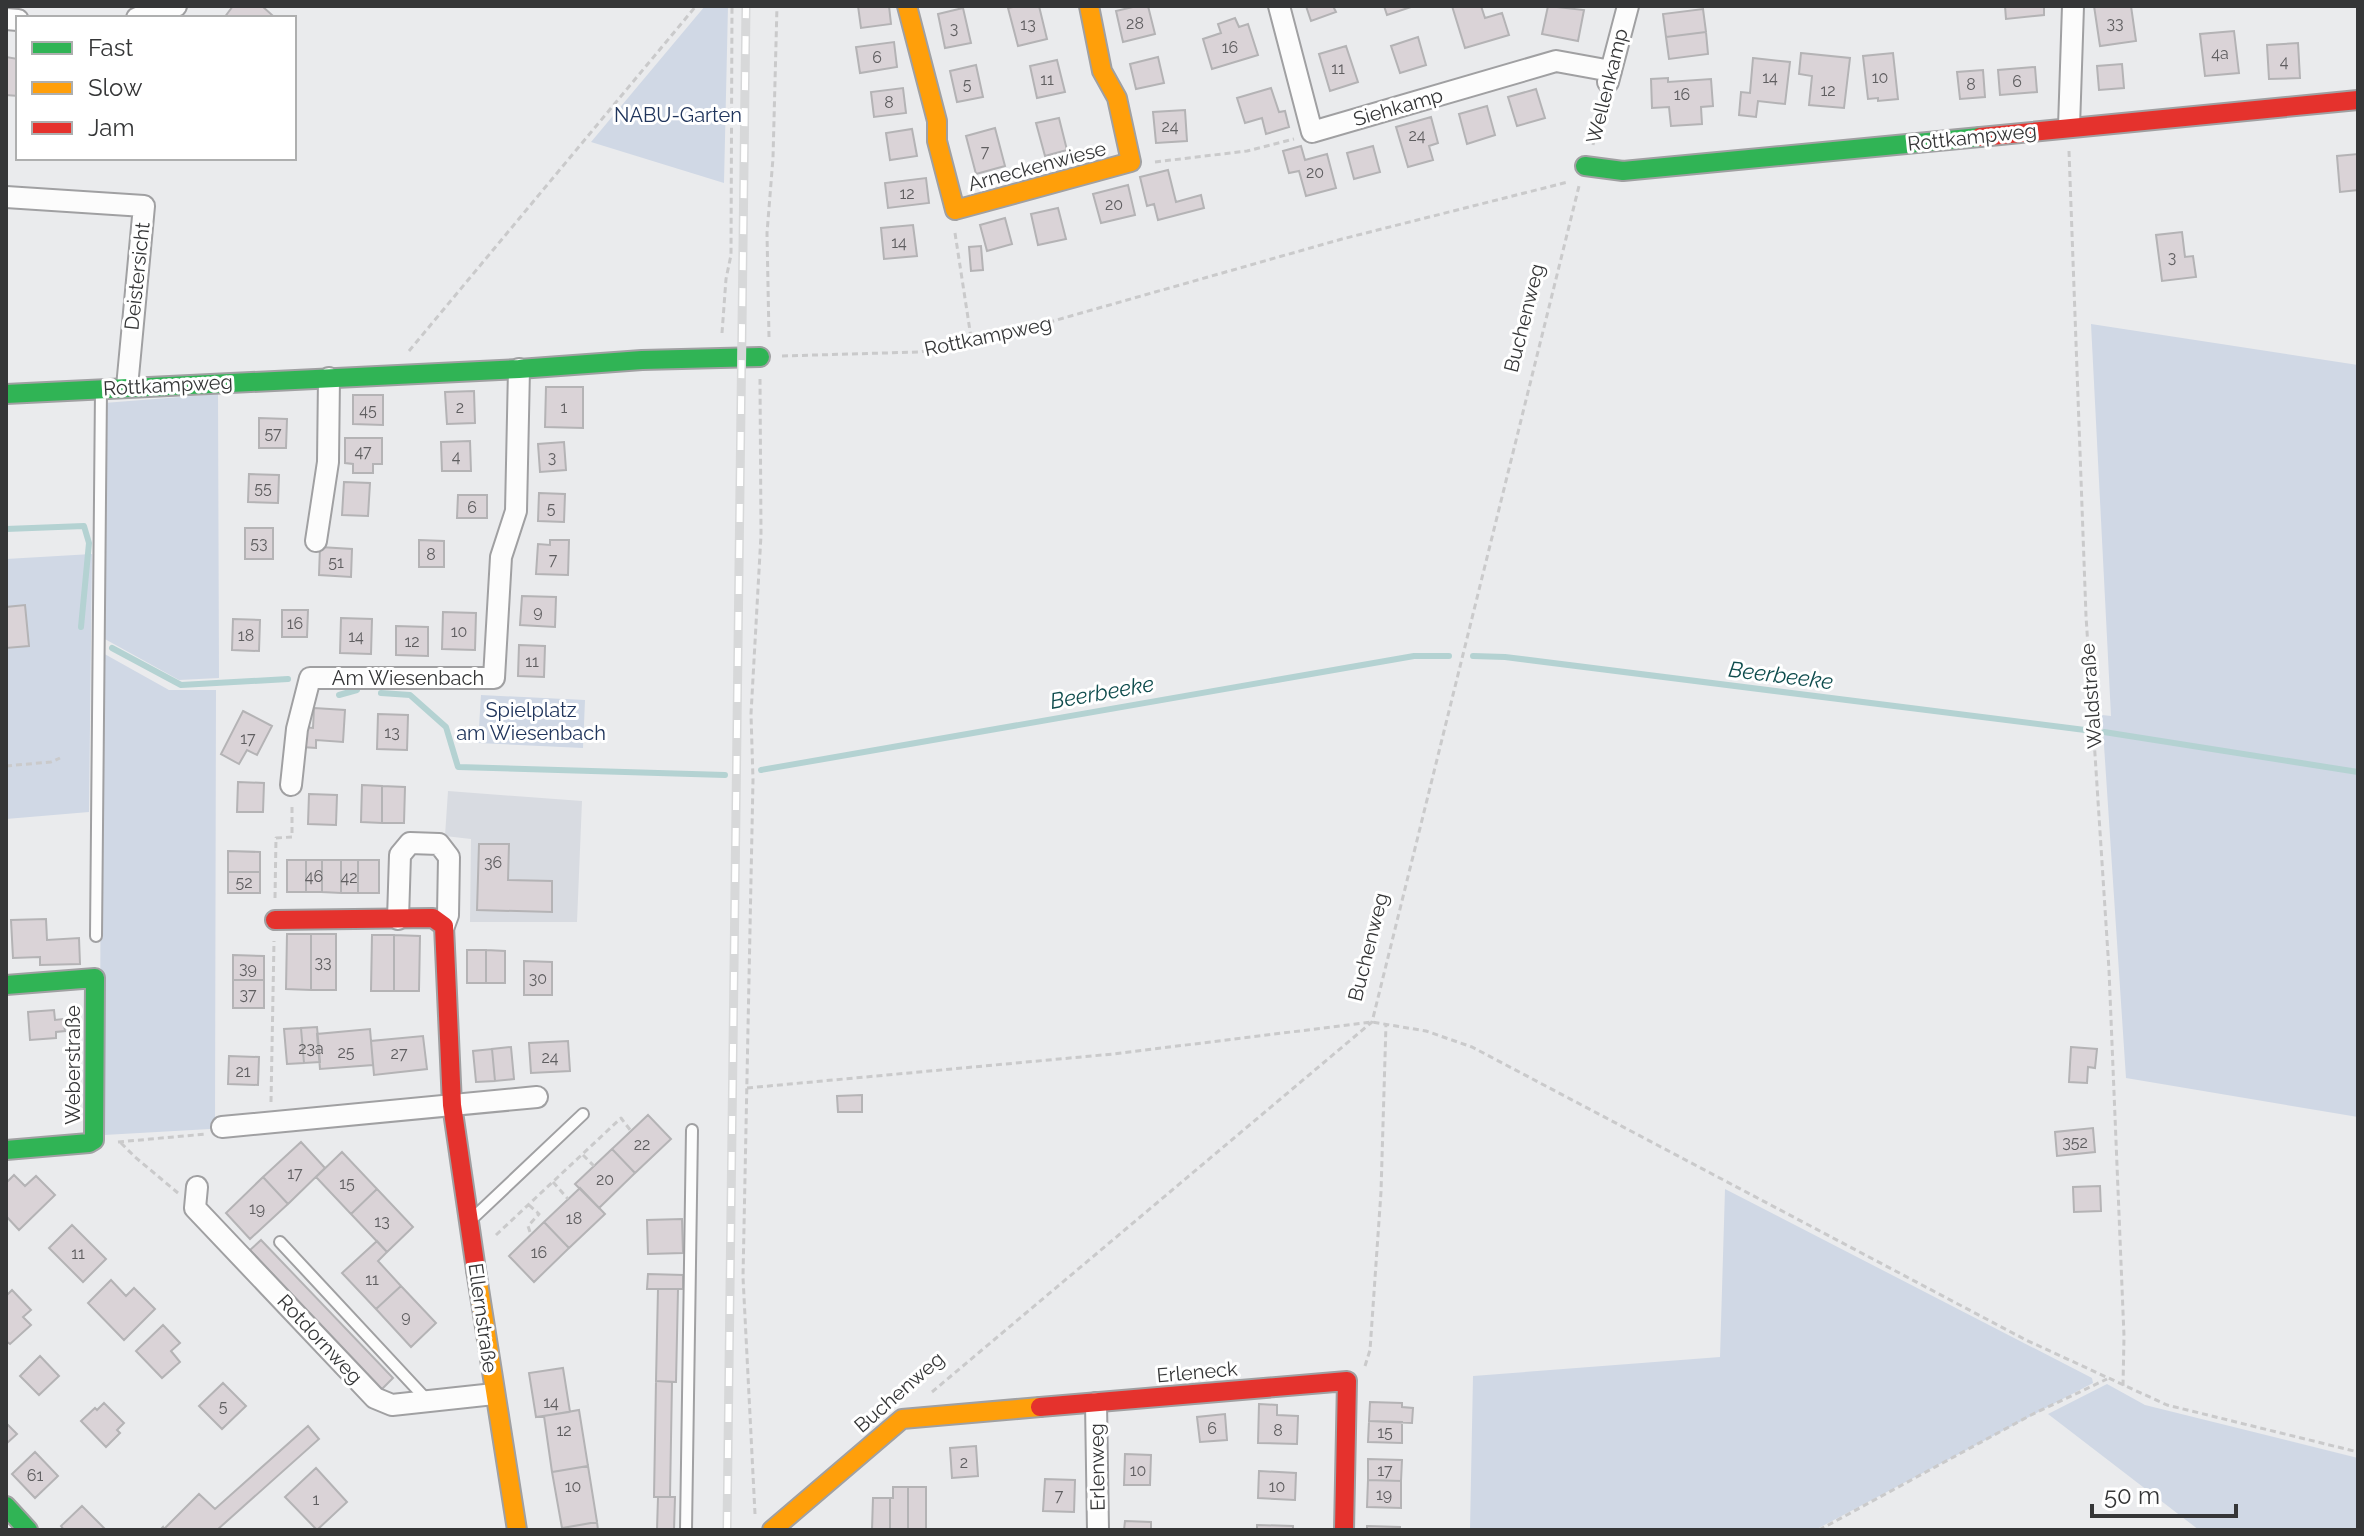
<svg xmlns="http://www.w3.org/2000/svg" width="2364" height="1536" font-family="Raleway,sans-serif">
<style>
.built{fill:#d8dbe1}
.green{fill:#d0d8e5}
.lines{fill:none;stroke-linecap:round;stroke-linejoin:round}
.stream{stroke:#b4d2d2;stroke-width:6}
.building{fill:#dad3d7;stroke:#b4b3b5;stroke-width:2}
.lane-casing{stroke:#a0a0a2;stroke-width:14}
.street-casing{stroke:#a0a0a2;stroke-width:24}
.fast-casing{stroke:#a0a0a2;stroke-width:22}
.slow-casing{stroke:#a0a0a2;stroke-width:22}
.jam-casing{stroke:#a0a0a2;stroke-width:22}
.path{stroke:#cacacb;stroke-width:3;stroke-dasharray:6 4;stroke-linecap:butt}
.lane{stroke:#fcfcfc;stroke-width:10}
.street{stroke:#fcfcfc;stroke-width:20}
.fast{stroke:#30b455;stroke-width:18}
.slow{stroke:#ff9f0a;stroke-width:18}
.jam{stroke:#e5322d;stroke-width:18}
.rail-casing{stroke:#d7d8d9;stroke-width:9}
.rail{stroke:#fff;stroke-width:6;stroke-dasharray:18;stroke-linecap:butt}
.labels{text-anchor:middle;stroke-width:6;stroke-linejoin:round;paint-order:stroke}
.number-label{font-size:16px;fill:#5f5e60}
.street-label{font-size:20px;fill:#353637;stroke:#fff}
.park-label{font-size:20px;fill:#20355c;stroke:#fff}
.water-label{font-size:22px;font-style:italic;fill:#0e4c4d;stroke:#fff}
</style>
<rect width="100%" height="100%" fill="#eaebed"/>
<path class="built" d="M448,791L582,801L577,922H470L471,839L445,836Z"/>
<path class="green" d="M705,6H728L724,183L591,142Z
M2091,324L2358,365V1117L2126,1078L2102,715L2111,716Z
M218,394L219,678L179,680L103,638L104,403Z
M92,554L89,812L6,819V559Z
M101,652L169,690H216L215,1126L210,1129L104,1135L100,1132Z
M481,695L585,700L583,748L478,743Z
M1725,1189L2092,1378L2093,1383L1815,1530H1470L1473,1376L1720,1357Z
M2107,1384L2145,1405L2358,1458V1530H2199L2048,1414Z"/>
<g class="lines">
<path class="stream" d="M6,529L84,526L89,543L81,627
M112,648L181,685L288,679
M1473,656L1505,657L2085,730
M381,693L410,695L446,727L458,767L725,775
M339,695L357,690
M2104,732L2358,772
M761,770L1414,656H1449"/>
</g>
<path class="building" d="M233,6H262L272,15L269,18H224Z
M858,6H889L891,24L861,28Z
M1018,6H1039L1047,39L1018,46L1008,8Z
M1137,6H1148L1155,34L1123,42L1116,11Z
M1306,6H1333L1336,12L1311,21Z
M1384,6H1414L1387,15Z
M1452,6H1481L1485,18L1502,13L1509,35L1465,48Z
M1548,6L1584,10L1578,41L1542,34Z
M2005,6H2044V15L2006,19Z
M2094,6H2131L2136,41L2100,46Z
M963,8L971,43L945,48L938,14Z
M1703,9L1706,32L1666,37L1663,14Z
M1235,18L1239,27L1248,24L1258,55L1212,69L1203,39L1221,33L1218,24Z
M2234,31L2239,73L2205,76L2200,34Z
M1706,32L1708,54L1669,59L1666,37Z
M1418,37L1426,65L1400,73L1391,46Z
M894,42L897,67L860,73L856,47Z
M2298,43L2300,78L2269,79L2267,45Z
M1346,46L1358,82L1330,91L1319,54Z
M1801,53L1850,58L1844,108L1809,105L1812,76L1799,74Z
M1893,53L1898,99L1878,101V98L1868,99L1863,56Z
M6,57L18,59V96L6,95Z
M1158,57L1164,83L1136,89L1130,64Z
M1753,58L1790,62L1785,104L1758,101L1756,117L1739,115L1741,92L1750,93Z
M1057,60L1065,92L1037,98L1030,66Z
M2122,64L2124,88L2099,90L2097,66Z
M976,65L983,97L957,102L950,71Z
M2035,67L2037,92L2000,95L1998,70Z
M1983,70L1985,97L1960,99L1957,72Z
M1668,78V82L1711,79L1713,106L1701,107L1702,124L1671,126L1669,107L1652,108L1651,79Z
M903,88L906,113L874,117L871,92Z
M1271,88L1279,112L1285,111L1289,127L1266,134L1262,118L1245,123L1237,98Z
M1536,89L1545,118L1517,126L1508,97Z
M1487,106L1495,135L1467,144L1459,114Z
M1185,110L1187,141L1156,143L1153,112Z
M1431,117L1438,143L1429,146L1433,160L1408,167L1396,127Z
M1059,118L1067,150L1045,156L1036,123Z
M995,128L1005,166L976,174L966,136Z
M912,129L917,156L890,160L886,133Z
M1301,146L1305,160L1327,154L1336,188L1306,196L1299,171L1289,173L1283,151Z
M1373,146L1380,172L1354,179L1347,153Z
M2358,154V190L2340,192L2337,156Z
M1168,170L1176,202L1201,195L1204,208L1158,220L1154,204L1147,206L1140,177Z
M926,178L929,203L888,208L885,183Z
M1128,185L1135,215L1101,223L1093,194Z
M1058,208L1066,239L1038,245L1031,214Z
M1005,218L1012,244L987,251L980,225Z
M913,225L917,256L884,259L881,228Z
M2182,232L2185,257L2193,256L2196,277L2162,281L2156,235Z
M981,246L983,270L971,271L969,247Z
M546,387H583V428L545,427Z
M474,391L475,423L447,424L445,392Z
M353,395H383V425L353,424Z
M259,418L287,419L286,448H259Z
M345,438H382V464H373V473H353V464L345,463Z
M470,441L471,471H442L441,442Z
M564,442L566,470L540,472L538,444Z
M249,474L279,475L278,503L248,502Z
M344,482L370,483L368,516L342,515Z
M539,493L565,494L564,522L538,521Z
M458,495H487V518H457Z
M245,528H273V559H245Z
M419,540L444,541V567H419Z
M550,540H569L568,575L536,574L538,544L550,545Z
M320,547L352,549L351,577L319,575Z
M522,596L556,597L555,627L520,625Z
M25,605L29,646L6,648V607Z
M282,610H308L307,637H282Z
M443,612L476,613L475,650L442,649Z
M341,618L372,619L371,654L340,653Z
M233,619L260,620L259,651L232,650Z
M396,626L428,627V656L396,655Z
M519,645L545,646L544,677L518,676Z
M314,708L345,710L343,742L316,740V748L302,747L303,727L313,728Z
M243,711L272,726L257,755L247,750L239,764L221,754Z
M378,714L408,715L407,750L377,749Z
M238,782L264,783L263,812H237Z
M362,785L382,786V823L361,822Z
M382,786L405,787L404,823H382Z
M309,794L337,795L336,825L308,824Z
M479,844H509L508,880L552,881V912L477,910Z
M228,851L260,852V872H228Z
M287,860H306V892H287Z
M306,860H322V892H306Z
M322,860H341V893L322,892Z
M341,860H358V893H341Z
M358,860H379V893H358Z
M228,872H260V893H228Z
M46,919L47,940L79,938L80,964L40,965V957L13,958L11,920Z
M287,934H311V990L286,989Z
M311,934H336V990H311Z
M372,935H394V991H371Z
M394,935L420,936L419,991H394Z
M467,950H486V983H467Z
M486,950L505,951V983H486Z
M233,955L264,956V980H233Z
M524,961L552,962V995H524Z
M233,980H264V1008H233Z
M54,1010L55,1020L63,1019L65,1031L56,1032V1038L30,1040L28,1012Z
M317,1027L320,1062L304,1063L301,1028Z
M301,1028L304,1063L287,1064L284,1029Z
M370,1029L373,1065L320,1069L317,1034Z
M423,1036L427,1069L374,1075L371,1041Z
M568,1041L570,1071L531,1073L529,1043Z
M511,1047L514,1079L495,1081L492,1049Z
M2071,1047L2097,1049L2095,1068L2088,1067L2087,1083L2069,1082Z
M492,1049L495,1081L476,1082L473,1051Z
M229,1056L259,1057L258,1085L228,1084Z
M862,1095V1112H838L837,1096Z
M648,1115L671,1139L635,1173L612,1149Z
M2093,1128L2095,1152L2057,1156L2055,1132Z
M301,1142L325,1168L288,1204L263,1177Z
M612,1149L635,1173L599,1208L575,1184Z
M342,1152L377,1189L351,1214L316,1177Z
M14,1175L25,1186L36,1176L55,1195L19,1230L6,1216V1183Z
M263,1177L288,1204L250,1239L226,1213Z
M2100,1186L2101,1211L2074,1212L2073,1187Z
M580,1188L605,1214L569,1248L544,1222Z
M377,1189L413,1227L387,1252L351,1214Z
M682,1219L683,1253L648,1254L647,1220Z
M544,1222L569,1248L534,1282L509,1256Z
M72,1225L106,1259L83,1282L49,1248Z
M261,1240L393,1378L382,1389L250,1250Z
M377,1241L387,1252L378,1261L401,1286L376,1309L342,1273Z
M648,1274L683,1275V1289H647Z
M111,1280L126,1296L134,1288L155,1309L124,1340L88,1303Z
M401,1286L436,1323L411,1347L376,1309Z
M658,1289H678L676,1382L656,1381Z
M12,1290L31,1310L23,1317L31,1325L10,1344L6,1341V1296Z
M163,1325L180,1343L171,1351L180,1362L162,1378L136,1351Z
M40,1356L59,1376L39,1395L20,1376Z
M563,1368L570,1412L536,1417L529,1373Z
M656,1381L672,1382L670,1497H654Z
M223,1383L246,1406L222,1429L199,1406Z
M1370,1402L1402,1403V1407L1413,1408L1412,1423L1369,1421Z
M104,1403L124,1423L117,1430L120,1433L106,1447L81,1421L95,1408L97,1410Z
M1259,1404L1277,1405V1415L1298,1416L1297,1444L1258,1443Z
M579,1410L588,1466L552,1472L544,1416Z
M1225,1414L1227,1440L1200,1442L1197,1417Z
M1369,1421L1402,1422V1443L1368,1442Z
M6,1423L17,1434L6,1444Z
M308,1426L319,1439L217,1530H160L163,1527L164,1529L199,1494L215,1509Z
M976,1446L978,1476L952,1478L950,1448Z
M35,1452L58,1476L35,1498L12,1474Z
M1125,1454L1151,1455L1150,1485H1124Z
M1368,1459L1402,1460L1401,1481L1368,1480Z
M588,1466L597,1522L562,1528L552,1472Z
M316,1468L347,1502L317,1530L285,1497Z
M1259,1471L1296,1473L1295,1500L1258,1498Z
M1045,1479L1075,1480L1074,1512L1043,1511Z
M1368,1480L1401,1481V1508L1367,1507Z
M893,1487H908V1530H890V1498H893Z
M908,1487H926V1530H908Z
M658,1497H675L674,1530H657Z
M873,1498H890V1530H872Z
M82,1506L105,1529L64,1530L61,1526Z
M1125,1521L1151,1522V1530H1124Z
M597,1522L598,1530H562V1528Z
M1257,1525L1293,1526V1530H1257Z
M1367,1526L1400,1527V1530H1367Z"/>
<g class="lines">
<defs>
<path id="lane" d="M96,936L101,390
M473,1218L583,1114
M280,1242L427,1400
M686,1530L692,1130"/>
<path id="street" d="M1279,6L1312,132L1556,61L1611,71
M137,18L176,6
M6,19L18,20
M1608,82L1628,6
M2069,127L2073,6
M6,197L144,206L127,387
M316,541L328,462L329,378
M291,785L297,729L310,678H494L501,557L516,511L519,369
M398,919L400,855L410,843L439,844L449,857L448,915L444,926
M222,1127L537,1097
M197,1187L195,1208L375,1398L392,1405L494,1394
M1096,1403L1098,1530"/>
<path id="fast" d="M1585,166L1623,171L1980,137
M6,394L519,369L642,360L760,357
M6,985L95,978L94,1140L89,1143L6,1150
M6,1506L28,1530"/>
<path id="slow" d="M907,6L937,121V141L955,210L1131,162L1117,98L1102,71L1089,6
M476,1270L517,1530
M772,1530L902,1419L1040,1407"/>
<path id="jam" d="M1980,137L2358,100
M275,920L433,918L444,926L452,1105L476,1270
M1040,1407L1347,1381L1344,1530"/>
</defs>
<use href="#lane" class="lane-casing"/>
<use href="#street" class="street-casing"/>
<use href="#fast" class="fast-casing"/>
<use href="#slow" class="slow-casing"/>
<use href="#jam" class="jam-casing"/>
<path class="path" d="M1593,145L1603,102
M2069,151L2086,616L2109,970L2124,1336L2123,1386
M1155,162L1247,151L1294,139
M955,233L972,344
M722,333L726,279L731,255L732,6
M769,337L767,233L773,158L777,6
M409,351L696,6
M782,356L918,352L972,344L1342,239L1568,182
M6,766L51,762L60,758
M275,898L276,838L292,837V805
M747,1088L1113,1054L1372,1022L1426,1031L1472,1047L2026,1340L2167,1405L2358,1452
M271,1102L274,941
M118,1142L206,1134
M121,1143L135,1157L178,1193
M583,1155L594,1166
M553,1182L568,1199
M529,1205L539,1214L528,1226L531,1235
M496,1235L621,1118L631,1131
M1365,1366L1370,1350L1381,1192L1386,1024
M932,1392L1372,1022L1579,186
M755,1514L743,1277L753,780L751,714L761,535L760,379
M1819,1530L2031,1415L2107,1379"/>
<use href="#lane" class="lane"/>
<use href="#street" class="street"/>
<use href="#fast" class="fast"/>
<use href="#slow" class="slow"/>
<use href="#jam" class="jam"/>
<defs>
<path id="rail" d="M727,1530L746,6"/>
</defs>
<use href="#rail" class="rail-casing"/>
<use href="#rail" class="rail"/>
</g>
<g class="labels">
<g class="number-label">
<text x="1135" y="29">28</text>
<text x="2115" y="29">33</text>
<text x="1028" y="30">13</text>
<text x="954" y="34">3</text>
<text x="1230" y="53">16</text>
<text x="2220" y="59">4a</text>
<text x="877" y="63">6</text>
<text x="2284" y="67">4</text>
<text x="1338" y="74">11</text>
<text x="1770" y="83">14</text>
<text x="1880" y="83">10</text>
<text x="1047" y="85">11</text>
<text x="2017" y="87">6</text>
<text x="967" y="90">5</text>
<text x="1971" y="90">8</text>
<text x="1828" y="96">12</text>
<text x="1682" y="100">16</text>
<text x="889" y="108">8</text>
<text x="1170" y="132">24</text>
<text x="1417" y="141">24</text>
<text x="985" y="157">7</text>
<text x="1315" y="178">20</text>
<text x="907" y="199">12</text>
<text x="1114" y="210">20</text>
<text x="899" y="248">14</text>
<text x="2172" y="263">3</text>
<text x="460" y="413">2</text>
<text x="564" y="413">1</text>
<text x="368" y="416">45</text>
<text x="273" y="439">57</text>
<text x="363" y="457">47</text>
<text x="456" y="462">4</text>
<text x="552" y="463">3</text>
<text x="263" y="494">55</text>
<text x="472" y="513">6</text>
<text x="551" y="514">5</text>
<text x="259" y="549">53</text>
<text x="431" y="560">8</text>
<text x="553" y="565">7</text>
<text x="336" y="568">51</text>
<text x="538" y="617">9</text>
<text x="295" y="629">16</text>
<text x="459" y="637">10</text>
<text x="246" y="641">18</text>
<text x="356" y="642">14</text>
<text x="412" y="647">12</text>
<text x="532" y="667">11</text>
<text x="392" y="738">13</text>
<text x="248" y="744">17</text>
<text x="493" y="868">36</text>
<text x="314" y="882">46</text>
<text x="349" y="883">42</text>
<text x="244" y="888">52</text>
<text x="323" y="968">33</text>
<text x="248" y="974">39</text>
<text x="538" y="984">30</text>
<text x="248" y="1000">37</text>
<text x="311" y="1054">23a</text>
<text x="346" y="1058">25</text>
<text x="399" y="1059">27</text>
<text x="550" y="1063">24</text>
<text x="243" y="1077">21</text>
<text x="2075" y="1148">352</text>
<text x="642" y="1150">22</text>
<text x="295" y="1179">17</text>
<text x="605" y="1185">20</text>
<text x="347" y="1189">15</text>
<text x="257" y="1214">19</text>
<text x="574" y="1224">18</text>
<text x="382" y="1227">13</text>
<text x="539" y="1258">16</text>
<text x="78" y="1259">11</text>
<text x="372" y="1285">11</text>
<text x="406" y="1322">9</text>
<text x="551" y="1408">14</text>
<text x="223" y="1412">5</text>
<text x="1212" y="1434">6</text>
<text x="564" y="1436">12</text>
<text x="1278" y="1436">8</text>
<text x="1385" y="1438">15</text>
<text x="964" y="1468">2</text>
<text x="1138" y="1476">10</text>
<text x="1385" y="1476">17</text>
<text x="35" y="1481">61</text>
<text x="573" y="1492">10</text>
<text x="1277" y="1492">10</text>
<text x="1384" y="1500">19</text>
<text x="1059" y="1501">7</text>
<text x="316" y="1505">1</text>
</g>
<g class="street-label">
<text transform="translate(1607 86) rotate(-76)" y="7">Wellenkamp</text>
<text transform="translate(1398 107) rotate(-16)" y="7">Siehkamp</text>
<text transform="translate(1972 137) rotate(-6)" y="7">Rottkampweg</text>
<text transform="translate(1037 166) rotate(-15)" y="7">Arneckenwiese</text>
<text transform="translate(137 276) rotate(-84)" y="7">Deistersicht</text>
<text transform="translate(1524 318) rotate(-76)" y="7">Buchenweg</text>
<text transform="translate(988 336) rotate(-12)" y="7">Rottkampweg</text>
<text transform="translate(168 385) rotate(-3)" y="7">Rottkampweg</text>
<text x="408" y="685">Am Wiesenbach</text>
<text transform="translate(2091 696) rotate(-94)" y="7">Waldstraße</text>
<text transform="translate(1368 947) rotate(-76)" y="7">Buchenweg</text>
<text transform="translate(73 1065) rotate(-90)" y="7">Weberstraße</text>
<text transform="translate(483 1318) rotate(82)" y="7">Ellernstraße</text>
<text transform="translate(320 1339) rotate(47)" y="7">Rotdornweg</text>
<text transform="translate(1197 1372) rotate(-5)" y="7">Erleneck</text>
<text transform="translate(899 1392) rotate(-41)" y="7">Buchenweg</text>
<text transform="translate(1097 1467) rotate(-91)" y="7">Erlenweg</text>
</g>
<g class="park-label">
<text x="678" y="122">NABU-Garten</text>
<text x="531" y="717">Spielplatz<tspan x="531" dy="23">am Wiesenbach</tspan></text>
</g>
<g class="water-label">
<text transform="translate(1781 675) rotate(7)" y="8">Beerbeeke</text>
<text transform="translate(1102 692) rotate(-10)" y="8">Beerbeeke</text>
</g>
</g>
<rect width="2364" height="1536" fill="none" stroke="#353637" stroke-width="16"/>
<rect x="16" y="16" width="280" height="144" fill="#ffffff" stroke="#aeafaf" stroke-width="2"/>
<rect x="32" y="42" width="40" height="12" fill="#30b455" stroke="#aeafaf" stroke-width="2"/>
<text x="88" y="56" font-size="24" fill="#353637">Fast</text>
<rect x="32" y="82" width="40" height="12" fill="#ff9f0a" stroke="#aeafaf" stroke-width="2"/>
<text x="88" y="96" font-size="24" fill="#353637">Slow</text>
<rect x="32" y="122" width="40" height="12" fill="#e5322d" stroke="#aeafaf" stroke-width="2"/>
<text x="88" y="136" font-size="24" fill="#353637">Jam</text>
<path d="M2092 1504v12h144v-12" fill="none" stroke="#353637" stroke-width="4"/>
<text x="2104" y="1504" font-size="24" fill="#353637" stroke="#ffffff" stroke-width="6" paint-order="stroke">50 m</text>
</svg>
